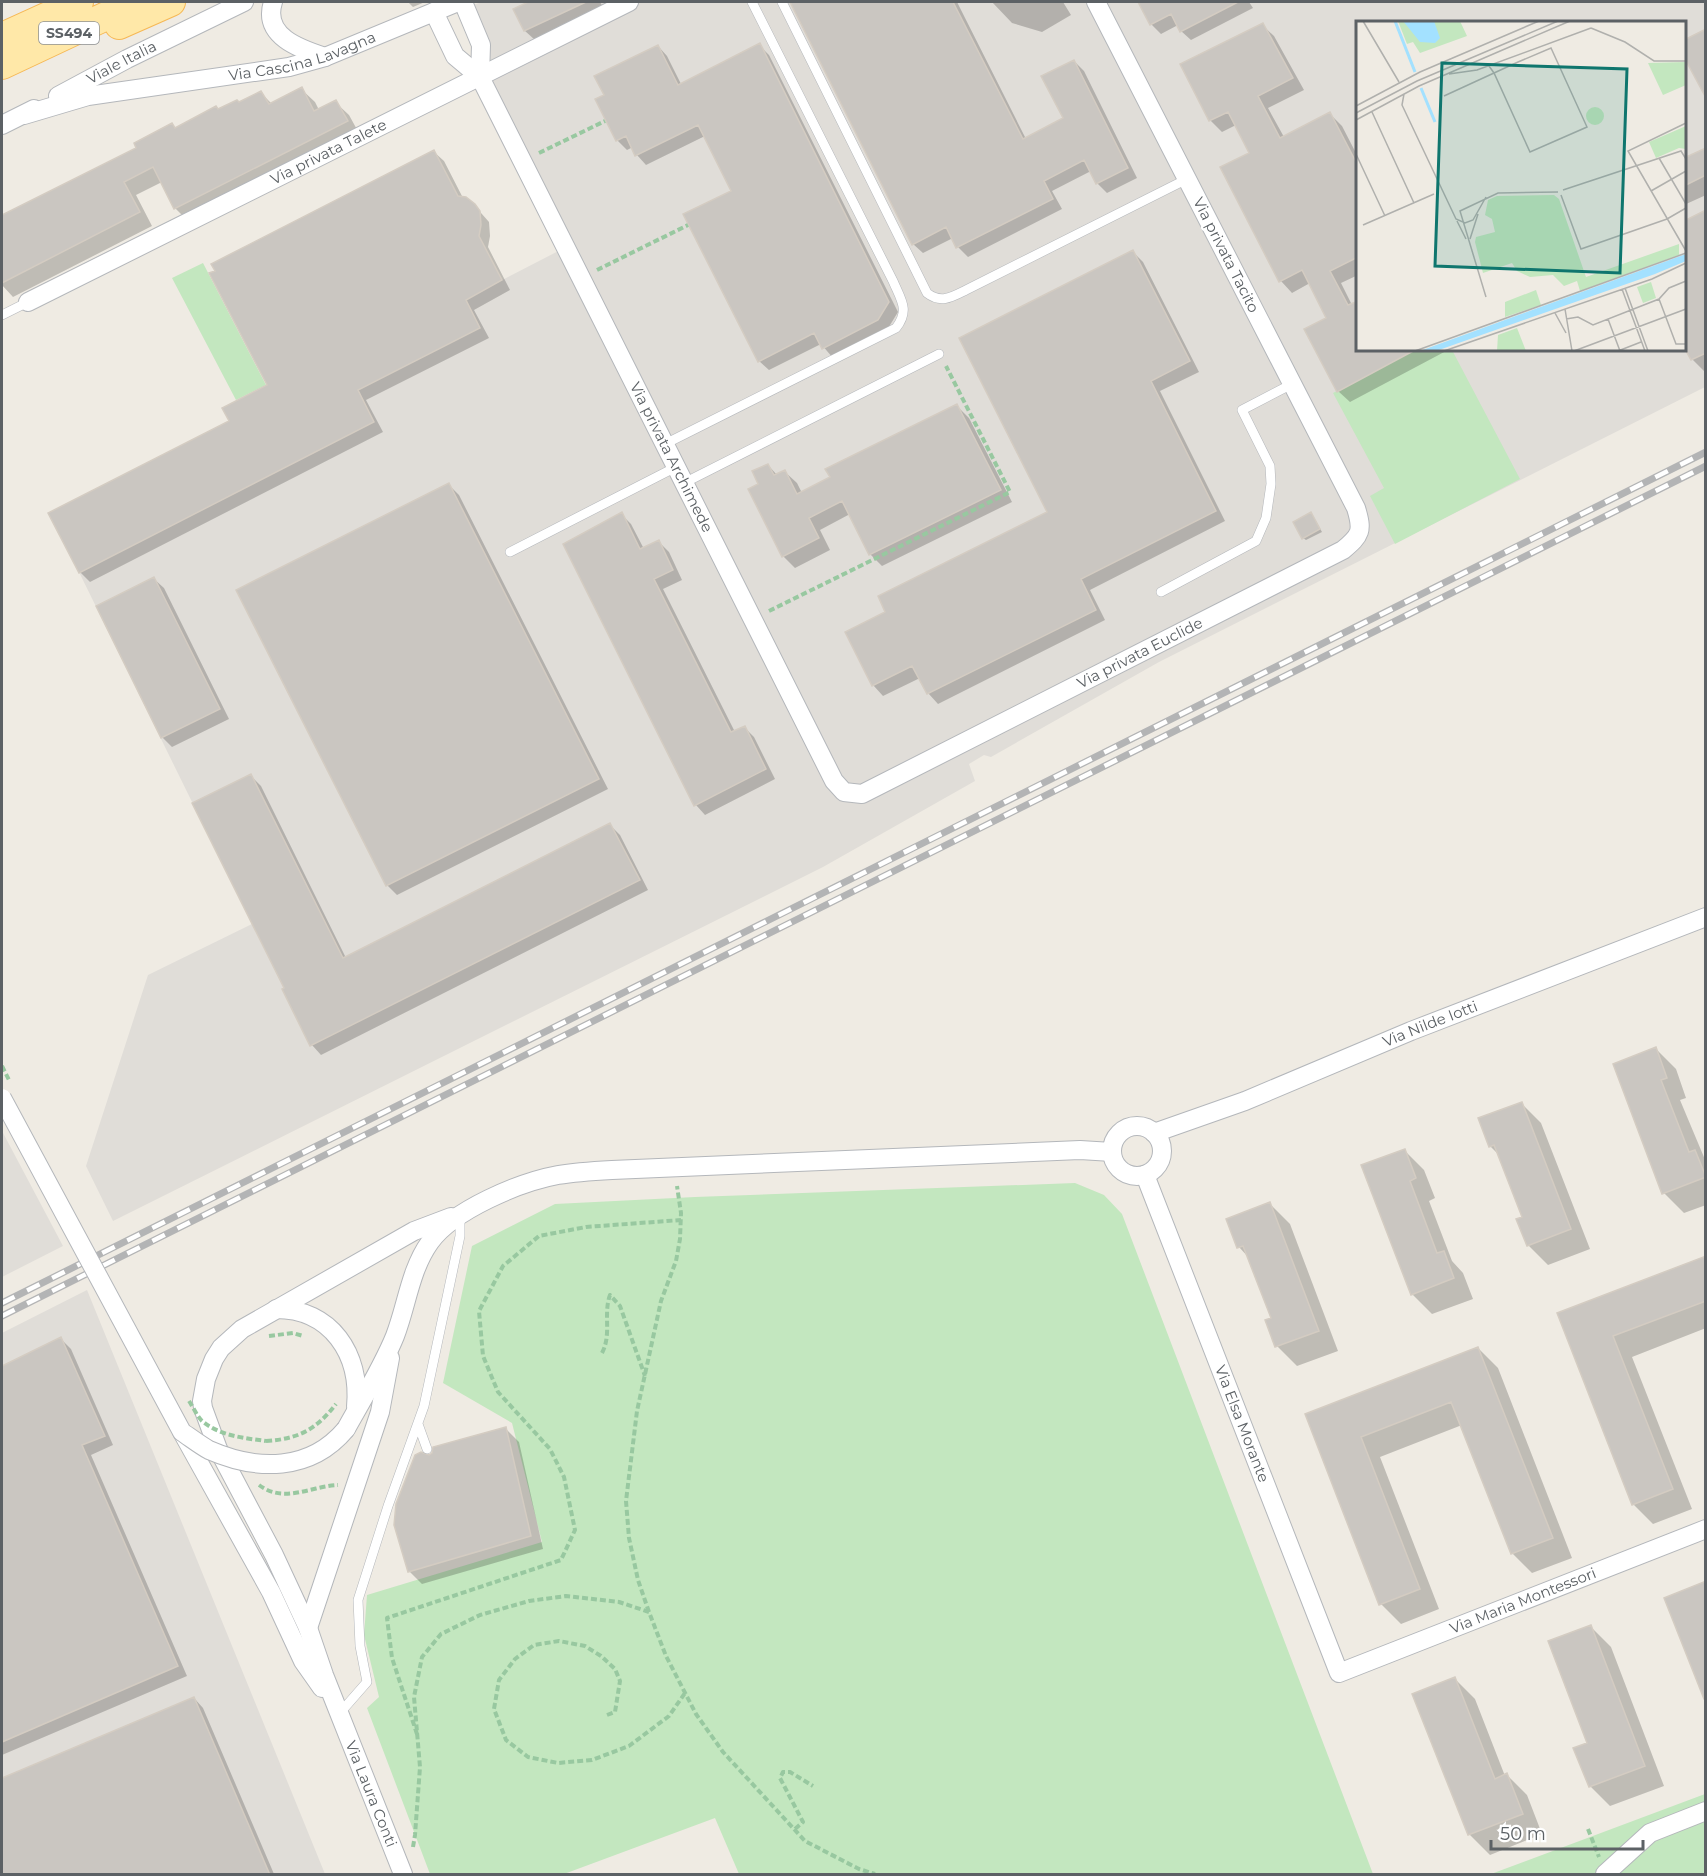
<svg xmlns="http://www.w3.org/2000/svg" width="1707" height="1876" font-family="Montserrat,sans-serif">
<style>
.industrial{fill:#e0ddd8;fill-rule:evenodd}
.green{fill:#c3e7bf}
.shadow{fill:#0003}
.building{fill:#cac6c1;stroke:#d4ccc2;stroke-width:1.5}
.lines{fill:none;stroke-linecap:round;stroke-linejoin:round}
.lane-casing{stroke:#b4b7bb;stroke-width:10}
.street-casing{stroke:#b4b7bb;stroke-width:20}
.primary-casing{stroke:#f6b855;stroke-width:30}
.path{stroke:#98c8a0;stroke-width:4;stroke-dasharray:6 3;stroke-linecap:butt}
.lane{stroke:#fff;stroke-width:9}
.street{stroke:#fff;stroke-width:18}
.primary{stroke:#ffe8a8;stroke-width:28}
.rail-casing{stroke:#b3b4b5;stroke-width:7}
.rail{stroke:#fff;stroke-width:4.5;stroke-dasharray:14;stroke-linecap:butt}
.street-bridge-casing{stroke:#b4b7bb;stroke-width:20;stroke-linecap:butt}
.path-bridge{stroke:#98c8a0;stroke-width:4;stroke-dasharray:6 3;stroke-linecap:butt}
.street-bridge{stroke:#fff;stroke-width:18}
.labels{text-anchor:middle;stroke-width:4.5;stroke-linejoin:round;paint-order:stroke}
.shield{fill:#fff;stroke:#8d9093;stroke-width:1.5}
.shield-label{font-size:14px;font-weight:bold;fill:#5c6165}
.street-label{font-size:15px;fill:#5c6165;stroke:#fff}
.inset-river{fill:none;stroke:#a3e1ff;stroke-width:3}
.inset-road{fill:none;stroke:#b0b0ad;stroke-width:1.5}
.view{fill:#0f766e;fill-opacity:0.15;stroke:#0f766e;stroke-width:3}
.inset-edge{fill:none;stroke:#5c6165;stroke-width:3}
</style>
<rect width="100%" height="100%" fill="#efebe3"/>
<path class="industrial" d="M482,2H1705V387L1159,662L991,757L984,755L969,764L975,781L823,867L113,1221L86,1166L148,975L252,924L50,513L572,244L458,10ZM1358,22H1684V350H1358Z
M2,1131L63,1246L2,1277Z
M87,1290L325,1874H2V1333Z"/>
<path class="green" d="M203,263L266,385L236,400L172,278Z
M1415,350H1452L1520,479L1395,544L1370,496L1384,488L1333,393Z
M1075,1183L1104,1195L1122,1214L1373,1874H739L715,1818L564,1874H430L367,1708L379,1697L364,1635L367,1595L542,1542L512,1423L443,1383L472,1246L555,1204L695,1197Z
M1705,1794V1874H1491Z"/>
<path class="shadow" d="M408,2H425L413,7Z
M532,2H600L603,7L535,40L525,31L515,10Z
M791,2H957L1026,139L1065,119L1074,61L1084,71L1137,178L1107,193L1097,183L1091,171L1052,191L1062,209L968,257L958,247L953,238L923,253L913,244Z
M992,2H1063L1071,15L1042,32L1012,23Z
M1139,2H1249L1253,8L1191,40L1181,31L1178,25L1161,34L1151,24Z
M1262,25L1274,36L1304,90L1268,108L1284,137L1330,114L1342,126L1358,157V275L1341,283L1352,305L1358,350H1448L1350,402L1338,391L1328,319L1310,283L1292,293L1281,281L1222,168L1251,154L1236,125L1222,132L1210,120Z
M759,45L769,55L898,312L887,330L833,358L821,344L769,370L759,361L733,192L705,136L646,165L637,155L633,147L627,150L617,140L606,96L658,46L667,56L681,84Z
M301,89L315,102L319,110L335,102L349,115L360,135L188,221L175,208L162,182L136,195L152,226L13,297L2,285V217L176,129L218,110L261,93L272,104Z
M1706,150V195L1684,205V160Z
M434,152L444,161L463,198L474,205L489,222L490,236L488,247L510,290L474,310L489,338L366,400L383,432L90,582L80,572L231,421L269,386Z
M1706,212V373L1692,359L1684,344Z
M1133,252L1143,262L1199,372L1160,391L1225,521L1090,590L1105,620L938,704L928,693L920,678L883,696L873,685L887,613L1049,513Z
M957,406L969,418L1012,502L882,566L870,554L850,514L820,530L830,550L795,568L783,556L760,484L768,465L777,475L785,472L797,483L802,493Z
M449,485L459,495L608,789L397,895L387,885Z
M621,514L631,524L644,549L659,542L669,552L682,580L663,589L735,732L744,727L754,737L775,779L705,815L696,805Z
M1313,516L1322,532L1306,540L1303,538Z
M154,579L164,588L229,719L172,747L162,737Z
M251,776L261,786L346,958L610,825L620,835L648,890L321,1055L312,1045L194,804Z
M1656,1049L1676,1069L1686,1098L1680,1100L1706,1162V1205L1684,1213L1664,1193Z
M1521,1103L1541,1123L1590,1249L1548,1265L1528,1245L1524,1217L1500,1156L1490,1146Z
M1404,1150L1424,1170L1435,1198L1429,1201L1452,1261L1463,1273L1473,1299L1432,1314L1412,1294Z
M1270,1204L1290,1224L1338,1351L1297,1366L1277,1346L1272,1319L1249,1258L1239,1247Z
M1706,1257V1328L1632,1357L1692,1509L1653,1524L1633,1504L1559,1314Z
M61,1339L71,1349L113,1445L91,1455L187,1676L2,1755V1368Z
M1478,1348L1498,1368L1572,1558L1532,1573L1512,1553L1462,1425L1380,1457L1439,1609L1401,1624L1381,1604L1307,1414Z
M506,1429L519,1442L543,1549L422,1584L409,1571L429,1457Z
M1591,1627L1611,1647L1664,1786L1610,1806L1590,1786Z
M1455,1679L1475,1699L1505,1776L1507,1775L1527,1795L1542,1834L1490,1855L1469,1834L1414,1694Z
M194,1698L203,1708L274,1874H2V1780Z"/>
<path class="building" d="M528,2H586L524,31L513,9Z
M790,2H953L1023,139L1063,118L1041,76L1074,60L1128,168L1096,184L1084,160L1044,181L1053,199L956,248L946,227L912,245Z
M1138,2H1238L1180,32L1171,14L1150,25Z
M1263,23L1293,78L1258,96L1280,138L1330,112L1358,166V257L1330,271L1348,305L1358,301V350H1415L1337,392L1304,329L1326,318L1302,270L1279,282L1220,167L1249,153L1228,112L1209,121L1180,64Z
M1706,29V98L1684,57V40Z
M760,43L889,302L878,320L822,349L814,333L758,362L683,214L731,191L698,125L635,156L626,136L616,141L595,99L604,95L594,76L658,45L678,85Z
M302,87L314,111L336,100L348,121L174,209L153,167L124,182L140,212L2,283V215L136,148L134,143L172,123L175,128L216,106L218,109L237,100L239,102L261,91L269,104Z
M1706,148V175L1684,186V158Z
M434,150L458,196L466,197L475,204L480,211L481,225L479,236L502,280L466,300L480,328L358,390L374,422L79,573L48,513L229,421L222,408L267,385L209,273L215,271L211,264Z
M1706,210V353L1691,360L1684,347V221Z
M1133,250L1190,361L1151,381L1216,511L1081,579L1096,610L927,694L912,666L872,686L845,632L885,612L878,596L1047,512L959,338Z
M957,404L1001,490L869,555L842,501L809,518L819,538L782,557L748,489L758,484L752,471L768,464L774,475L785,470L797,494L830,477L825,469Z
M449,483L599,779L386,886L236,590Z
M622,512L640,549L659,540L673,570L654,579L731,732L745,726L766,769L694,806L563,544Z
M1311,512L1320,529L1302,539L1293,522Z
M154,577L220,709L161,738L96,606Z
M251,774L343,958L610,823L640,880L310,1046L282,989L284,988L192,803Z
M1656,1047L1667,1078L1661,1080L1689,1152L1695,1150L1706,1177L1662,1194L1613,1064Z
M1522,1102L1571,1229L1527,1246L1516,1219L1522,1217L1494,1145L1489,1147L1478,1118Z
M1405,1149L1416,1178L1410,1181L1437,1253L1444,1251L1454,1278L1411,1295L1361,1165Z
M1270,1202L1319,1331L1275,1347L1265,1320L1271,1318L1243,1246L1237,1248L1226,1219Z
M1706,1256V1301L1613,1336L1673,1489L1632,1505L1557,1313Z
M61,1337L105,1436L82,1445L178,1666L2,1742V1366Z
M1478,1347L1553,1538L1511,1554L1451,1402L1361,1437L1420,1589L1379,1605L1305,1414Z
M506,1427L531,1536L408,1572L394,1525L396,1504L415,1455L421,1452L429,1455L432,1453L433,1447Z
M1706,1581V1699H1704L1664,1598Z
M1591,1625L1645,1766L1589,1787L1573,1748L1587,1743L1548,1641Z
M1455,1677L1495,1779L1507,1773L1523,1814L1468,1835L1412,1694Z
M194,1697L270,1875H2V1778Z"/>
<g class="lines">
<defs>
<path id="lane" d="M782,2L927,293C941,304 952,297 966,290L1187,179
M2,315L28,302
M665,444L896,328C910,310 901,300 893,281L752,2
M684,483L939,354
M510,552L676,467
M1161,592L1256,541L1266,518L1271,484L1270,466L1242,410L1292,384
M418,1424L427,1449
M339,1714L367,1682L360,1646L358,1600L388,1506L424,1406L460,1236V1214"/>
<g id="street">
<path d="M273,2C262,36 300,49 325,57"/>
<path d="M463,2L481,45L480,77"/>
<path id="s1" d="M434,12L455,56L480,77L834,781L844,792L862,794L1343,550C1361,535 1363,531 1356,508L1096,2"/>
<path id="s2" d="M58,96L127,59L244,2"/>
<path id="s3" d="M24,115L88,96L289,67L325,57L458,2"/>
<path d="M2,125L34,109"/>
<path id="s4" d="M28,302L629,2"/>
<circle cx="1137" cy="1151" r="25"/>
<path id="s5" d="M1154,1133L1245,1101L1411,1031L1706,917"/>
<path id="s6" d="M1145,1175L1339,1673L1706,1529"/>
<path d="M276,1309C331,1309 361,1354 356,1407"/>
<path d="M346,1429C362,1400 383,1366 395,1336C407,1305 410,1270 430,1242C453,1210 520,1182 558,1175C576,1172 594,1171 612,1170L1080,1150L1112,1152"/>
<path d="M182,1432L271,1592L303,1661L322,1688"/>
<path d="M308,1628L380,1412L390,1358"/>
<path d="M403,1874L324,1675L308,1628L274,1555L218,1449L203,1408L202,1401L206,1379L214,1359L221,1348L242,1329L414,1231L451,1217"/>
<path d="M1605,1874L1650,1833L1706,1811"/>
</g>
<path id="primary" d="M119,25L171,2
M2,37L79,2
M2,65L136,2"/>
</defs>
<use href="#lane" class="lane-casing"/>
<use href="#street" class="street-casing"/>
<use href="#primary" class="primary-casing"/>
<path class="path" d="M539,153L605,121
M597,270L688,225
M769,611L1010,492L946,366
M2,1066L10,1082
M269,1336L293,1333L303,1336
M602,1353C612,1334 603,1314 610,1295L620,1306L645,1376
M266,1441C298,1439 316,1430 336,1404
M259,1485C284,1504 311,1486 338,1485
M649,1612L638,1580L629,1538L626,1501L637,1411L661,1301L676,1261L680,1239L681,1213L677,1186
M607,1715L615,1712L620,1681L615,1669L601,1656L585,1646L559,1641L534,1645L515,1659L499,1680L494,1709L506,1740L528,1757L558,1763L592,1760L629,1746L669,1716L685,1693
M417,1734L392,1658L387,1618L561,1560L575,1530L564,1477L550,1449L498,1392L483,1356L479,1311L503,1266L539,1236L586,1227L681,1220
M795,1829L803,1822L780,1778L783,1772H790L813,1786
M1588,1829L1599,1857
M413,1847L415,1835L420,1767L414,1697L422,1657L441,1634L480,1615L529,1601L566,1596L619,1602L649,1612L666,1656L696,1714L723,1752L805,1841L859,1869L875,1874"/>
<use href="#lane" class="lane"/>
<use href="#street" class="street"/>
<use href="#primary" class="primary"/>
<defs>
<path id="rail" d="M2,1303L1706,452
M2,1316L1706,466"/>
</defs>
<use href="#rail" class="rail-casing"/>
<use href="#rail" class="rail"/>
<defs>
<path id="street-bridge" d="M2,1098L182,1432C191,1438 200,1445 209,1450C257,1471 310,1472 346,1429"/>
</defs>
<use href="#street-bridge" class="street-bridge-casing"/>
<path class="path-bridge" d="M189,1401C193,1407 197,1416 202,1421C220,1436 244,1438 266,1441"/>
<use href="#street-bridge" class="street-bridge"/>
</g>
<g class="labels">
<rect class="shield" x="39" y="22" width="60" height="22" rx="4.5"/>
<g class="shield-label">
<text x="69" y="38">SS494</text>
</g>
<g class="street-label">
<text dy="5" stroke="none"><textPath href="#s3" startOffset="285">Via Cascina Lavagna</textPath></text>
<text dy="5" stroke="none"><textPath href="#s2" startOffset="72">Viale Italia</textPath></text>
<text dy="5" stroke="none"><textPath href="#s4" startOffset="336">Via privata Talete</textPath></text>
<text transform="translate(1226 255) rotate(63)" y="5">Via privata Tacito</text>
<text dy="5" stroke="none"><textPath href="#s1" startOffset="507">Via privata Archimede</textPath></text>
<text dy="5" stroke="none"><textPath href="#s1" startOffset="1214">Via privata Euclide</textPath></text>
<text dy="5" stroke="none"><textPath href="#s5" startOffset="297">Via Nilde Iotti</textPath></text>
<text dy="5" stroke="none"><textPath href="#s6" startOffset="267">Via Elsa Morante</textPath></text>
<text dy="5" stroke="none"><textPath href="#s6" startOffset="732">Via Maria Montessori</textPath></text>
<text transform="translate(371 1794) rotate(68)" y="5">Via Laura Conti</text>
</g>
</g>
<g transform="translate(1356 21)">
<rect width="330" height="330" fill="#efebe3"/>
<path d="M42,0H104L111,15L64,32L57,21L51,23ZM330,41V64L307,74L292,42ZM230 95a9 9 0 1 1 18 0a9 9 0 1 1-18 0ZM330,105V128L323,127L300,137L293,121ZM198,174L203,178L230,256L323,223V234L224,270L221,260L208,265L197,254L174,256L161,250L156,242L127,252L119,221L120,216L139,211L136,198L129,194L132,179L141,175ZM295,261L300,277L287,282L281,266ZM180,269L185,284L149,296V281ZM161,307L170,330H141L142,314Z" fill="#c3e7bf"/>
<path d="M47,0H78L84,17L79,22L64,21ZM330,233V240L299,253L80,330H64Z" fill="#a3e1ff"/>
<path class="inset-river" d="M39,0L59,51M65,67L79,101"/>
<path class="inset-road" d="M7,0L43,61M235,7L269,21L298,40H330M93,53L121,49L235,7M48,73L46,84L100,198L109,202L117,199L130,176M88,75L138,52L162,41L195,27L231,106L174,131L138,52L133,45M0,85L64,51L183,0M16,91L58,182M0,92L61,60L202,0M0,99L63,65L214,0M330,102L272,130L330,230M0,133L29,195M303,137L330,183M207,169L325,130L330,138M295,170L330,150M205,174L225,228L311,198L330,187M101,200L110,218M7,204L78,173M114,218L122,193M269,267L292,330M266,268L289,330M130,276L104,190L142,172L202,171M303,278L320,323H330M209,288L216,330M199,292L210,312M210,298L222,296L237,304L303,278L313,267L330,260M252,298L264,330M59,330L330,232M88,330L296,258L330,242M218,330L330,288M262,330L285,321"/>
<path class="view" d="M86,42L271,48L264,252L79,245Z"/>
<rect width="330" height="330" class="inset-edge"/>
</g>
<rect width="1707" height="1876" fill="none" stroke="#5c6165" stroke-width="6"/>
<path d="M1491 1840v9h152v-9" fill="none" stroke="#5c6165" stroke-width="3"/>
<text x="1500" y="1840" font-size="18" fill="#5c6165" stroke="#ffffff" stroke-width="4.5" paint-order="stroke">50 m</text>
</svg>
